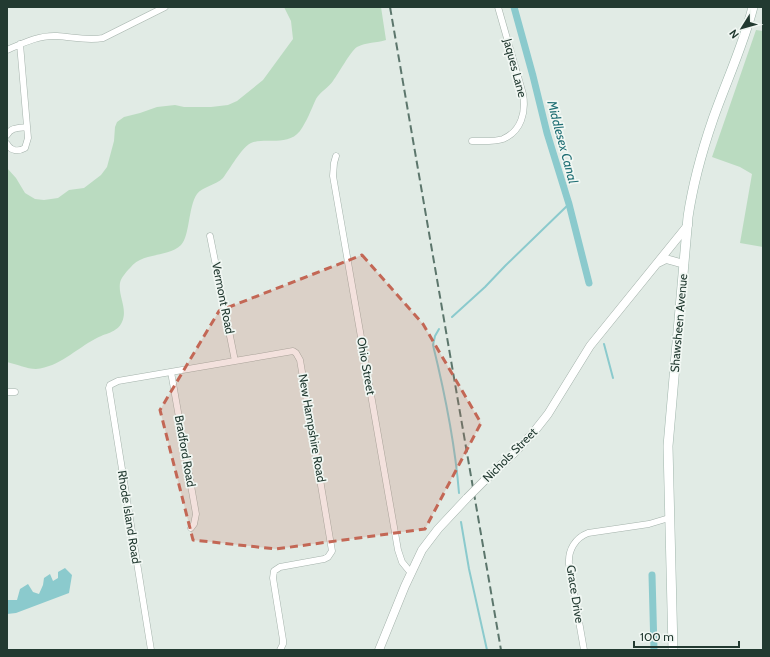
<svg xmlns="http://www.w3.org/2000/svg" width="770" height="657" font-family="Cabin,sans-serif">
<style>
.green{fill:#badbc0}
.water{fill:#8bcacd}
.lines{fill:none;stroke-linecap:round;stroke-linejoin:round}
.stream{stroke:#8bcacd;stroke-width:2}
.canal{stroke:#8bcacd;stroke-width:7}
.minor-casing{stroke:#a4b2ab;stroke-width:7}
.tertiary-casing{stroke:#a4b2ab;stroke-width:9}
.secondary-casing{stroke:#a0b6ac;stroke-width:10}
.minor{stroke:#fff;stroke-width:6}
.tertiary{stroke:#fff;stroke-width:8}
.secondary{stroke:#fff;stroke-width:9}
.rail{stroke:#5c766c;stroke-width:2;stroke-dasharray:8 4;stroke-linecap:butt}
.tertiary-bridge-casing{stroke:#a4b2ab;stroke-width:9;stroke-linecap:butt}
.tertiary-bridge{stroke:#fff;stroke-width:8}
.marked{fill:#c36755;fill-opacity:0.2;stroke:#c36755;stroke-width:3;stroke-dasharray:8 5;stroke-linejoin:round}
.labels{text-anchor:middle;stroke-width:3.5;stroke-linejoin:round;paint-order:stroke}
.street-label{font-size:12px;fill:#223a31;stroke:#f1f7f3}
.water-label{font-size:13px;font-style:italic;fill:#1f6e73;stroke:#f1f7f3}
</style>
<rect width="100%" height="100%" fill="#e1ebe5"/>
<path class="green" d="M284,7H381L386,40C377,43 366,42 357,47C350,52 339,73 333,81C328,88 320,92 316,99C311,110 307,121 300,131C287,147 266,137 251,143C241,148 230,169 223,178C216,185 202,187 197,194C188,207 190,236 181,245C167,258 142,252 130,268C126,272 121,278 120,283C118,296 128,309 122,322C117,333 105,333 95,339C76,349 59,367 36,369C27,369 16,364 7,362V168L16,178L25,193L35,199L44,200L58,198L69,190L84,188L101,175L107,167L114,141L115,127L117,122L124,117L140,113L157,107L175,105L184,107H211L228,105L237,101L263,80L293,39L291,21Z
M756,30L763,31V247L740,243L752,174L740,167L712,157Z"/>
<path class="water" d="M65,568L72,575L69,593L16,613L7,614V600H17L20,589L28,584L33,592L39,594L43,585L44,578L50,574L53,581L58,578V572Z"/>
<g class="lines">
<path class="stream" d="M452,317L485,287L505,266L569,204
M439,329L435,336L433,345C445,394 455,443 459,493
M604,344L613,378
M461,522L469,569L487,650"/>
<path class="canal" d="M514,7L533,76L547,133L569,204L589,283
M652,575L654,650"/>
<defs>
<path id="minor" d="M7,50C23,43 39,35 57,36C73,37 87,41 103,38L165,7
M7,135C11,127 19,128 27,127
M472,141C481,141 494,142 503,139C522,131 526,111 523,94L498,7
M7,144C11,151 18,152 25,148L28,138L20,44
M336,156L334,163L333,176L398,550L402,562L411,573
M210,236L235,361
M171,372L196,514L194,524L191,528
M7,392H15
M151,650L109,388L110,385L118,381L293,351L296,353L300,360L332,551L328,557L324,559L280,567L274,571L273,578L283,640V644L280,650
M584,650L569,564C568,550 575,538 588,533L649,524L669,518"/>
<path id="tertiary" d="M658,263L666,259L684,264
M484,481L514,453L533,433L548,414L590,346L688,225
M379,650L405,586L422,550L438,529L467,498"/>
<path id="secondary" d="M673,650L668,446L688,217C693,183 702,151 713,119C726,82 743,46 753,7"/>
</defs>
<use href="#minor" class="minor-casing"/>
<use href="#tertiary" class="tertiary-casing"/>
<use href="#secondary" class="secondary-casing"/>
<use href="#minor" class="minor"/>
<use href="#tertiary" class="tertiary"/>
<use href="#secondary" class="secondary"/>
<path class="rail" d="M390,7L501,650"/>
<defs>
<path id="tertiary-bridge" d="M467,498L484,481"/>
</defs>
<use href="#tertiary-bridge" class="tertiary-bridge-casing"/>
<use href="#tertiary-bridge" class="tertiary-bridge"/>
</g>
<path class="marked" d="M362,255L423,324L481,423L425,529L276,549L193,540L160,410L219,311Z"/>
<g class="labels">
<g class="street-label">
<text transform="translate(515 68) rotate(75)" y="4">Jaques Lane</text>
<text transform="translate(223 298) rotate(79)" y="4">Vermont Road</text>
<text transform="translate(679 323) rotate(-85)" y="4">Shawsheen Avenue</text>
<text transform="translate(366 366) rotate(80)" y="4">Ohio Street</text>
<text transform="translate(312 428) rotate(80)" y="4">New Hampshire Road</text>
<text transform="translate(185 451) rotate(80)" y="4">Bradford Road</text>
<text transform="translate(510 455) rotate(-45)" y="4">Nichols Street</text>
<text transform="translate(129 517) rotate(81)" y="4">Rhode Island Road</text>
<text transform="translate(575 594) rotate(81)" y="4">Grace Drive</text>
</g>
<g class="water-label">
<text transform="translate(563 142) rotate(75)" y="5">Middlesex Canal</text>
</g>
</g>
<rect width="770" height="657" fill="none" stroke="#223a31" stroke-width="16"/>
<g transform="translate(742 28) rotate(233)" stroke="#f1f7f3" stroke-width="3" paint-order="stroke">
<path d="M0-3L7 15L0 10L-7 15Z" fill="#223a31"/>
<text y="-6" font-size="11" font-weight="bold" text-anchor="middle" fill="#223a31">N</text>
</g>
<path d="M634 641v6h105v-6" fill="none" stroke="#223a31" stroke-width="2"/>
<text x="640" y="641" font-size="12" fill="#223a31" stroke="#f1f7f3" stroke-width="3" paint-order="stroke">100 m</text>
</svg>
